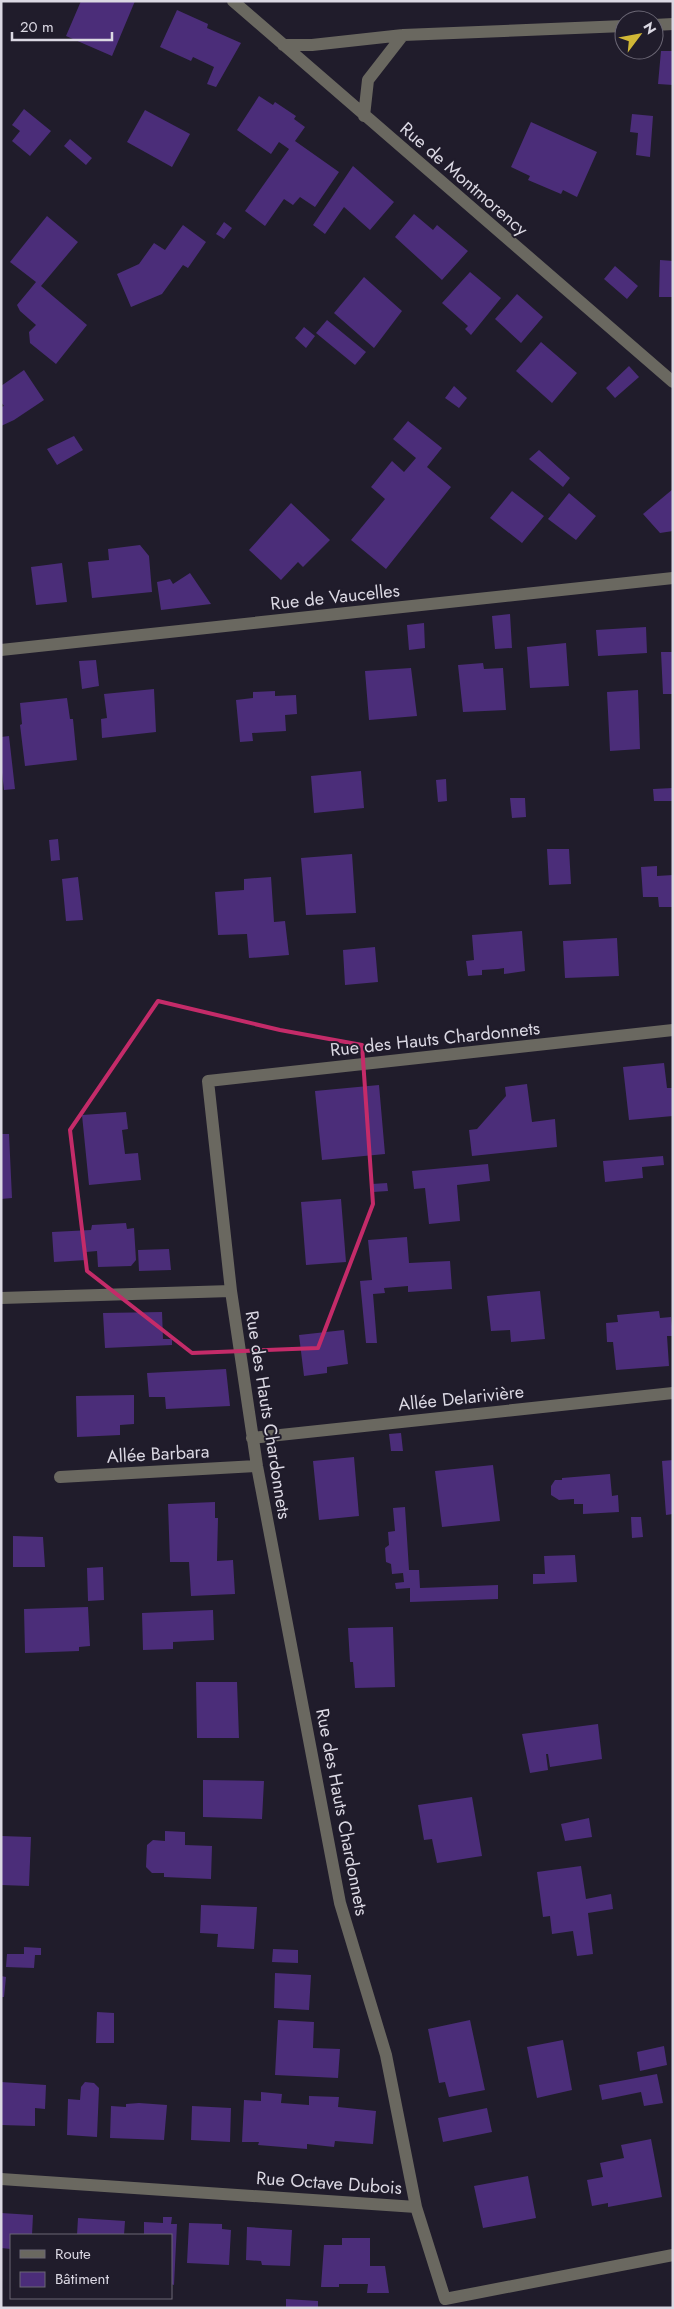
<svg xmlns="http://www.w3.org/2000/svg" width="674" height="2309" font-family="Jost,sans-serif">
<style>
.building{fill:#4b2d79}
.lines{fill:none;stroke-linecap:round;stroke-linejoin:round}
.minor{stroke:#6a6860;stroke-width:12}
.marked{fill:none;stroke:#c42b69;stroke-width:4;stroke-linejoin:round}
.labels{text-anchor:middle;stroke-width:4;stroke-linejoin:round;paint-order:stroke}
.street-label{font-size:18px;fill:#dbd8e3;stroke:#201c2b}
</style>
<rect width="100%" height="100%" fill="#201c2b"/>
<path class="building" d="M81,1H135L112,56L66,36Z
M177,10L208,24L207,28L241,43L216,87L207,84L214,67L193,57L191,61L160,47Z
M661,51H673V85L658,84Z
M259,96L273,105L275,102L296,116L294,119L305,127L295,141L339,172L315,207L300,197L293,205L284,199L265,226L245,211L289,149L279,142L271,154L237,130Z
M24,109L51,131L30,156L12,141L20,131L12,125Z
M145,110L190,134L172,167L127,142Z
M632,114L653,116L650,157L636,155L638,133L630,132Z
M531,122L597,152L577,197L563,190L561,194L528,180L530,176L511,167Z
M70,139L92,158L86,165L64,146Z
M353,166L394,202L370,230L344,207L325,234L313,225Z
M414,214L433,230L437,225L468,251L442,280L395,237Z
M47,216L78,242L41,286L87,325L56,364L30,343L29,332L36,325L20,311L17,305L36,282L10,262Z
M224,222L232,228L224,239L216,234Z
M183,225L206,242L188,268L183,265L162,294L131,307L117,274L139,264L154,243L165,250Z
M660,260L673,261V297H659Z
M615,266L638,286L627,299L604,279Z
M470,272L501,298L471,335L465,329L468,326L442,303Z
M364,277L402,311L374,348L334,313Z
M517,294L543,317L521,343L495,319Z
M327,320L366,352L355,365L316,333Z
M304,327L315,336L306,348L295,338Z
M541,342L577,373L552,403L516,371Z
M629,366L639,377L615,398L606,388Z
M24,370L44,400L14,420L1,426V407L4,406L1,402V386Z
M454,386L467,398L459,408L445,398Z
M408,421L442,448L427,467L451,487L386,569L351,540L385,499L371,487L392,461L404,472L416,458L393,439Z
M74,436L83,450L57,465L47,449Z
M539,450L570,478L563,487L529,459Z
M673,489V531L660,533L643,514Z
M512,491L544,516L522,543L490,518Z
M569,493L596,516L576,540L548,519Z
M291,503L330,540L303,567L298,562L281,580L249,550Z
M140,545L149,556L152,592L92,598L88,562L109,560L108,549Z
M62,563L67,602L36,605L31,567Z
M190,573L211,604L161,610L157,582L170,579L173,584Z
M510,614L512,648L495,649L492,616Z
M424,623L425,648L409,650L407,625Z
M646,627L647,653L598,656L596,630Z
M566,643L569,686L530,688L527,647Z
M661,652H673V694H663Z
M96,660L99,686L82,689L79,661Z
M483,663L484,669L503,668L506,710L463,712L458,665Z
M411,668L417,716L369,720L365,671Z
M154,689L156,732L102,738L101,719L107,718L104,694Z
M638,690L640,749L610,751L607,692Z
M275,691V696L296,695L297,714L285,715L286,731L252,733L253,741L240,742L236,700L253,698V692Z
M67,698L70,719H73L77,760L25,766L20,725L22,724L20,703Z
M9,736L15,789L4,790L1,764V737Z
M361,771L364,808L314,813L311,776Z
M446,779L447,801L438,802L436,780Z
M673,788V801H654L653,789Z
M510,798H525L526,817L512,818Z
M58,839L60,860L51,861L49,840Z
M547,849H569L571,884L549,885Z
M352,854L356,913L306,915L301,858Z
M657,866V876L673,875V907H659L658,897H643L641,867Z
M78,877L83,920L66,921L62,879Z
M271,877L274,922L285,921L289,955L249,958L247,934L218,935L215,892L244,890V879Z
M522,931L525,971L504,974V968L498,969L482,970V975L468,976L466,961L474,960L472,935Z
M617,938L619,976L565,978L563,941Z
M375,947L378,982L345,985L343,950Z
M664,1063L667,1088H672L673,1116L629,1120L623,1067Z
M527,1084L532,1122L555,1119L557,1147L472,1156L469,1130L477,1129L506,1096L505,1087Z
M379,1085L385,1154L322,1160L315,1091Z
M126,1112L128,1129L122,1130L125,1154L138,1153L141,1180L89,1185L82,1115Z
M1,1134H9L12,1198L1,1199Z
M663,1156L664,1165L642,1167L643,1178L605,1182L603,1161Z
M488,1164L490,1181L457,1185L460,1221L429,1224L425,1188L414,1189L412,1171Z
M387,1183L388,1191L373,1192L372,1184Z
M341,1199L346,1262L306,1265L301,1202Z
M126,1223L127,1229L134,1228L136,1260L131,1266L98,1267L97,1251L86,1252V1260L54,1262L52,1232L91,1230L92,1225Z
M407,1237L409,1263L450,1261L452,1289L408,1292V1286L384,1288L385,1293L373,1294L377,1343H366L360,1281L372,1280L368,1240Z
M169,1249L171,1270L139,1271L138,1250Z
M540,1291L545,1339L511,1342L510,1330L491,1331L487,1296Z
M659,1311L660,1318L671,1317L673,1336H667L669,1366L616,1370L613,1342H607L606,1323L618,1322L617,1315Z
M162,1312L163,1339H172V1345L105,1348L103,1313Z
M344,1330L348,1364L327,1367V1373L304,1376L299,1335Z
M226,1369L230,1406L166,1409L165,1397H149L147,1373Z
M134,1395V1424L120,1425V1435L77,1437L76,1396Z
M401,1433L403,1451H391L389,1434Z
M354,1457L359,1516L319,1520L313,1461Z
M673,1460V1514L666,1515L662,1461Z
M493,1465L500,1521L442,1527L435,1471Z
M610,1474L612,1496L618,1495L619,1512L583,1514V1504H574V1499L559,1500L551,1495V1486L555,1480H562V1478Z
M215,1502V1518H218L217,1561L233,1560L235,1594L191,1596L189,1562H170L168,1504Z
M405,1507L409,1570H419L420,1588L498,1585V1599L410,1602V1588L396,1589L395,1583L404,1582L403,1573L392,1574L391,1564L386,1562L385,1548L389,1545L388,1532L395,1531L393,1508Z
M631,1517H641L643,1537L632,1538Z
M13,1536L43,1537L45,1567H13Z
M575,1555L577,1582L533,1584V1574H545L544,1556Z
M103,1567L104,1600L88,1601L87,1568Z
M88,1607L90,1646L79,1647V1651L25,1653L24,1609Z
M213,1610L214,1640L173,1642V1649L143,1650L142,1613Z
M393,1627L395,1687L355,1688L353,1662H350L348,1628Z
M196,1682H237L239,1738H197Z
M598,1724L602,1759L550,1767L548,1754H546L548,1770L530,1773L522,1734Z
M203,1780L264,1781L262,1819L203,1817Z
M472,1797L482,1856L437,1863L432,1839L424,1840L418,1805Z
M589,1818L592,1837L565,1841L561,1824Z
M165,1831L185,1832V1845L212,1846L211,1879L164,1877V1873H152L146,1867L147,1845L153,1840L165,1841Z
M1,1836L31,1837L29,1886L1,1885Z
M581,1866L586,1899L611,1894L613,1909L588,1913L593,1954L577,1956L573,1931L552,1934L550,1916L543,1917L537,1872Z
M201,1905L257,1907L254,1949L217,1947L218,1934L200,1933Z
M24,1947L41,1948V1955H35L34,1968L6,1967L7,1954H24Z
M273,1949L298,1950V1963L272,1962Z
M275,1973L311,1975L309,2010L274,2008Z
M1,1976L6,1977L4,1997H1Z
M97,2012L114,2013V2043H96Z
M278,2020L314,2022L313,2048L340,2049L338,2078L275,2075Z
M470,2020L485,2090L449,2097L445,2082L439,2083L428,2029Z
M563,2040L572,2090L537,2098L527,2047Z
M664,2046L667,2065L640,2071L637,2052Z
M657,2074L663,2103L644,2106L641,2092L602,2100L599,2085Z
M1,2082L46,2085L45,2109L35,2108V2126L1,2125Z
M85,2082L94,2083L99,2088L97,2137L67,2135L68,2099L80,2100L81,2087Z
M261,2092L282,2094L281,2103L309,2105V2096L339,2097L338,2107L376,2111L373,2144L335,2141L334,2147L307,2144V2149L258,2145L259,2142H242L244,2100L261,2101Z
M139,2103L167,2105L164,2140L110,2138L111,2106L126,2107V2104Z
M192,2106L231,2108L230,2142L191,2140Z
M487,2108L492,2132L443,2142L438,2118Z
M651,2139L662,2197L608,2207V2203L592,2206L587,2180L603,2177L600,2163L624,2158L621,2145Z
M528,2176L536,2218L483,2228L474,2186Z
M1,2213L33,2215L32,2235H11V2249L1,2248Z
M163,2217H172L171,2224H177L174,2285L171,2284V2235H144V2222L163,2223Z
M78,2218L125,2221L124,2235H77Z
M189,2223L222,2224V2229L231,2230L229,2265L187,2263Z
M247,2227L292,2230L290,2266L262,2265L261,2261L246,2260Z
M342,2238H370V2266H385L389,2293H367L368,2284H339V2287H321L324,2245H342Z
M286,2299L318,2301V2308H286Z"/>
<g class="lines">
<path class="minor" d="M233,1L673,382
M654,25L673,24
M283,45H312L403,35L624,26
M364,116L368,80L403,35
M1,650L673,578
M1,1298L231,1291
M252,1438L673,1393
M60,1477L257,1466
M1,2179L416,2207L445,2299L673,2255
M416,2207L386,2055L340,1903L257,1466L231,1291L208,1081L673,1030"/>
</g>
<path class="marked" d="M158,1001L280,1030L362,1045L373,1204L318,1348L192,1353L87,1271L70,1130Z"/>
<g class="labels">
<g class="street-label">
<text transform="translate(464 179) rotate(41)" y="6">Rue de Montmorency</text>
<text transform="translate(335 597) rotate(-6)" y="6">Rue de Vaucelles</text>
<text transform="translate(435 1039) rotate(-6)" y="6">Rue des Hauts Chardonnets</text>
<text transform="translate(461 1398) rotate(-6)" y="6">Allée Delarivière</text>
<text transform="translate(268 1415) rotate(81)" y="6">Rue des Hauts Chardonnets</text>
<text transform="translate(158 1454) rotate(-3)" y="6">Allée Barbara</text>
<text transform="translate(342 1812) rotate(79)" y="6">Rue des Hauts Chardonnets</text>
<text transform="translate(329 2183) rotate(4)" y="6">Rue Octave Dubois</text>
</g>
</g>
<rect width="674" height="2309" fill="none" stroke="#dbd8e3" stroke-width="5"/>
<rect x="10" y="2234" width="162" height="65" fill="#201c2b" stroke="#6b6775"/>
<rect x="20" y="2250" width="25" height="8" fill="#6a6860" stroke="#6b6775"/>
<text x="55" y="2259" font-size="15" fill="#dbd8e3">Route</text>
<rect x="20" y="2272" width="25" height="15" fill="#4b2d79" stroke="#6b6775"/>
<text x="55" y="2284" font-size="15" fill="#dbd8e3">Bâtiment</text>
<g transform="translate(639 35) rotate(58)"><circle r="24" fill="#201c2b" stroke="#6b6775"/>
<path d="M0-4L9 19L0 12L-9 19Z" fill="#d0b736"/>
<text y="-8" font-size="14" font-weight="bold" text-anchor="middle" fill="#dbd8e3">N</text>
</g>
<path d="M12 32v8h100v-8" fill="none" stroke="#dbd8e3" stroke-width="2.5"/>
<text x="20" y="32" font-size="15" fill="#dbd8e3" stroke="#201c2b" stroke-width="4" paint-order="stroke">20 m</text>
</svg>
